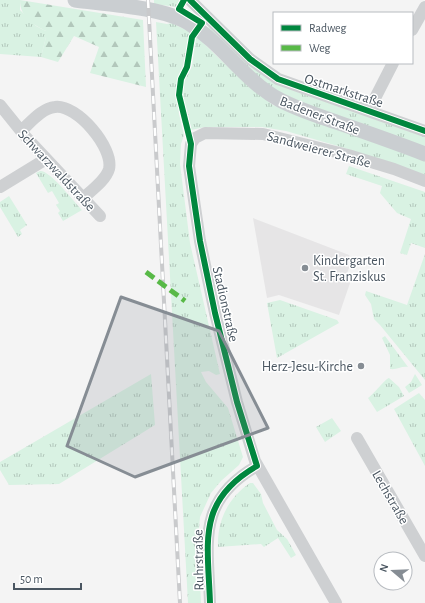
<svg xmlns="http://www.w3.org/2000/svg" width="425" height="603" font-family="'Alegreya Sans',sans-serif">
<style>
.education{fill:#e6e5e6}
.grass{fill:url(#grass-tufts)}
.forest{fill:url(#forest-firs)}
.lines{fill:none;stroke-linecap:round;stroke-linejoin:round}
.minor{stroke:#ced0d2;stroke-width:12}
.major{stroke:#caced1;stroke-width:15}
.rail-casing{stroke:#c9cacc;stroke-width:4}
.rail{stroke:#fff;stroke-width:2.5;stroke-dasharray:8;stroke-linecap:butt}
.quiet{stroke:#58b947;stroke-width:5;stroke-dasharray:10 5;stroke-linecap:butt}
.cycleway-casing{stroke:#fff;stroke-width:8}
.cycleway{stroke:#00873e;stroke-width:6}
.marked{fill:#868d94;fill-opacity:0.2;stroke:#868d94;stroke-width:3;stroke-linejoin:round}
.poi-dot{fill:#868d94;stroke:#fff;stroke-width:1.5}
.labels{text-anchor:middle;stroke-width:3;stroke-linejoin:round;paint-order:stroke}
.street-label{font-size:14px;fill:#4a5661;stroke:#fff}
.poi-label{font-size:14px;fill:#4a5661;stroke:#fff;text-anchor:start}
</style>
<defs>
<pattern id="grass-tufts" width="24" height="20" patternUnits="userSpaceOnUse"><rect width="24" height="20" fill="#d9f2e3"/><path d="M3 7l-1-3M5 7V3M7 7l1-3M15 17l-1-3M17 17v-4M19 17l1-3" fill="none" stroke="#b2c7bb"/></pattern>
<pattern id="forest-firs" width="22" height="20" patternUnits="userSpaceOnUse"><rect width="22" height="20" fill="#d9f2e3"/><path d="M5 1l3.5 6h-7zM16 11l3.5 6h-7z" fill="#b2c7bb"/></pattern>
</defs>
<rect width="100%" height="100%" fill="#f4f4f4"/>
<path class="education" d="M253,218L349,255L352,260L346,276L350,283L339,315L279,295L267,298Z"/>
<path class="grass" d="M0,0H20V10L36,26L46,31V37L41,57L0,54Z
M154,0H180L177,7L154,4Z
M156,22L167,24L172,23L192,33L189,38L187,66L177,84L179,114L184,135L181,144L180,164L190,243L220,374L216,375L209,371L201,372L206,382L228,408L243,457L239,465L221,481L211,493L200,517L198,540L201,603H188Z
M210,26L278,85L425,137V147L313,108L274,89L256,75L208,28Z
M196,36L249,87L273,105L294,114L425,160V175L348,149L286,131L262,127H205L191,130L182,97V85L192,66Z
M349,166L425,192V248L411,243L407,255L400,253L411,219L397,213L380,193L382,186L346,174Z
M40,171C50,170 74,202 82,210L63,221L58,213L60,211L56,205L59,203L52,191L48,193L36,173Z
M9,196L27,225L20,230L22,234L18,237L0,207V202Z
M425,254V380L380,325L374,319L371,304L365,295L366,291L407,305Z
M280,300L337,320L339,323L277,358L267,303Z
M385,336L408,367C401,366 397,370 390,369V355L382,338Z
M151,374L155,425L59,484L9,485L0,470V462Z
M415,374L422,385L409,393L405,387L411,382Z
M389,378L399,387L404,396L377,412L368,398C374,394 385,379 389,378Z
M419,393L425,400V466L394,409Z
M332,418L341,431L325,442L316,427Z
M250,483H253L261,494L263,503L277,530L287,539L296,555L291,558L278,538L264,547L261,544L218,547C217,521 228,498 250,483Z"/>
<path class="forest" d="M20,0L143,20L146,87L90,73L99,47L74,36L58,62L41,57L46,37V31C32,24 20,17 20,0Z"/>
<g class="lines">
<path class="minor" d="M190,0L250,59L278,79L425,131
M412,30L425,7
M0,105L25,136L100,216
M369,110L393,63
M21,131C30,123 42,108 55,107C77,104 114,148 109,169C106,180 92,190 83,198
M0,187L46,159
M357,438L425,556
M210,603C208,542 196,501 257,466
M336,603L255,461L237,402L215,313L200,241L189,166L191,144L195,138L205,133L263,134L348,155L394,169L425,181"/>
<path class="major" d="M75,0C106,4 164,7 190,24C224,45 244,81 280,100C299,110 319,116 339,123C368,133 397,143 425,154"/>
<defs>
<path id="rail" d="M148,0L180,603"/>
</defs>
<use href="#rail" class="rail-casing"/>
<use href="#rail" class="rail"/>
<path class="quiet" d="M146,272L185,301"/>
<defs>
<path id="cycleway" d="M184,0L179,9L202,23L192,37L187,67L181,79L179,95L191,144L189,166L200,241L215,313L237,402L257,466C196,501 208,542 210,603
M190,0L250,59L278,79L425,131"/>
</defs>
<use href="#cycleway" class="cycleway-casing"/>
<use href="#cycleway" class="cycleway"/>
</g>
<path class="marked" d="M121,297L219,331L268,428L135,477L67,446Z"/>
<g class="poi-dot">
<circle cx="305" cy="268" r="4"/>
<circle cx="361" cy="366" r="4"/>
</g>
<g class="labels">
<g class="street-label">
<text transform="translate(344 90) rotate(18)" y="5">Ostmarkstraße</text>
<text transform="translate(320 115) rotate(21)" y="5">Badener Straße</text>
<text transform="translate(319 149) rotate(15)" y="5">Sandweierer Straße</text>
<text transform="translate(57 170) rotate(47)" y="5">Schwarzwaldstraße</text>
<text transform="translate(226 304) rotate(77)" y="5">Stadionstraße</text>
<text transform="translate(391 497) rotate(60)" y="5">Lechstraße</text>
<text transform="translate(198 560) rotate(-91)" y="5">Ruhrstraße</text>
</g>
<g class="poi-label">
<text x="313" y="265">Kindergarten<tspan x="313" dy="16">St. Franziskus</tspan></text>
<text x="353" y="371" text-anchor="end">Herz-Jesu-Kirche</text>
</g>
</g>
<rect x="273" y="12" width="140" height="52" fill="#ffffff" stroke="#b7bbc0"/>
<rect x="281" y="25" width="20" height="6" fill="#00873e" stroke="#b7bbc0"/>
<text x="309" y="32" font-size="12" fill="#4a5661">Radweg</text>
<rect x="281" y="45" width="20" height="6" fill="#58b947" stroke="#b7bbc0"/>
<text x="309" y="52" font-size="12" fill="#4a5661">Weg</text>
<g transform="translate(393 571) rotate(289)"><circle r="19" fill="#ffffff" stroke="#b7bbc0"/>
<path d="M0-3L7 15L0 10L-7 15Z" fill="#868d94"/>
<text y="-6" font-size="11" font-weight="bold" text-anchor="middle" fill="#4a5661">N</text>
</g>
<path d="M14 583v6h67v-6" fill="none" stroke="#4a5661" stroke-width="2"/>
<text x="20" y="583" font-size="12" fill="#4a5661" stroke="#ffffff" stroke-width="3" paint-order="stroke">50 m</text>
</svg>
